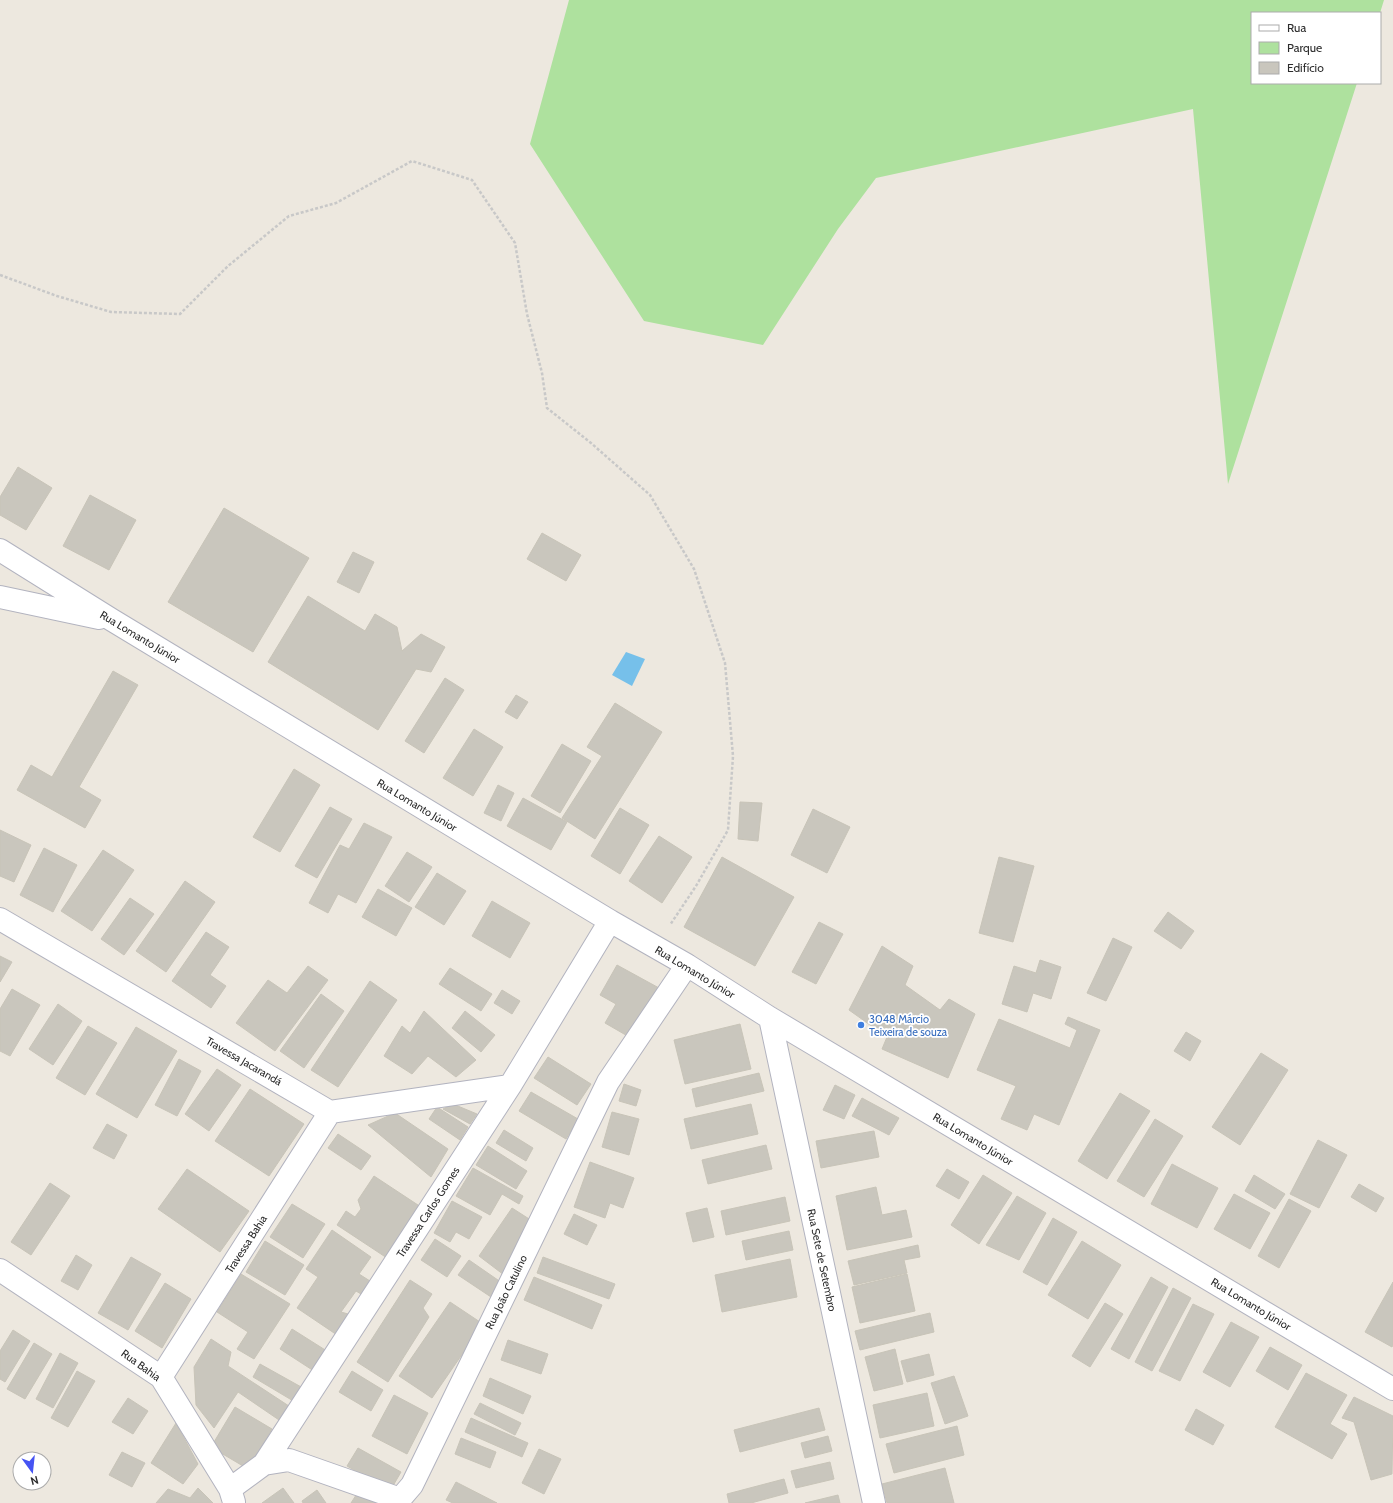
<svg xmlns="http://www.w3.org/2000/svg" width="1393" height="1503" font-family="Cabin,sans-serif">
<style>
.green{fill:#aee19e}
.water{fill:#76c0ea}
.building{fill:#c9c6bd;stroke:#c8c4b8}
.lines{fill:none;stroke-linecap:round;stroke-linejoin:round}
.minor-casing{stroke:#b2b3bf;stroke-width:24}
.path{stroke:#c8c8c8;stroke-width:2.5;stroke-dasharray:3 2;stroke-linecap:butt}
.minor{stroke:#fff;stroke-width:22}
.shop-dot{fill:#3f7fe0;stroke:#fff;stroke-width:1.5}
.labels{text-anchor:middle;stroke-width:3.5;stroke-linejoin:round;paint-order:stroke}
.street-label{font-size:11px;fill:#2c2c2c;stroke:#fff}
.shop-label{font-size:11px;fill:#366cbe;stroke:#fff;text-anchor:start}
</style>
<rect width="100%" height="100%" fill="#ede8df"/>
<path class="green" d="M569,0H1384L1380,13H1252V83H1357L1228,484L1193,109L876,178L838,229L763,345L644,321L530,144Z"/>
<path class="water" d="M626,652L645,659L632,686L612,675Z"/>
<path class="building" d="M18,467L52,488L26,530L0,515V497Z
M90,495L136,520L109,570L63,546Z
M224,508L309,558L253,652L168,602Z
M542,533L581,555L566,581L527,559Z
M353,552L374,562L359,593L337,582Z
M308,596L365,631L375,614L397,627L402,651L421,634L445,647L431,672L416,669L378,730L268,662Z
M113,671L138,685L79,787L101,800L85,828L17,790L31,765L52,777Z
M445,678L464,690L424,753L405,741Z
M516,695L528,702L517,719L505,712Z
M615,703L662,732L595,839L562,818L602,756L587,747Z
M474,729L503,747L473,796L443,778Z
M562,744L591,761L560,813L531,796Z
M294,769L320,785L280,852L253,837Z
M498,785L514,793L501,821L484,813Z
M523,798L567,822L551,850L507,826Z
M740,802L762,803L758,841L738,839Z
M330,807L352,819L317,878L295,866Z
M620,808L649,825L620,874L591,856Z
M813,809L850,827L827,873L791,855Z
M364,823L392,837L356,903L338,894L328,913L309,903L340,845L349,849Z
M0,830L31,845L14,882L0,876Z
M659,836L692,857L662,903L629,881Z
M44,848L77,865L53,912L20,895Z
M103,850L134,870L92,931L61,911Z
M407,852L432,867L409,902L385,886Z
M722,857L794,897L755,966L684,927Z
M999,857L1034,866L1013,942L979,933Z
M437,873L466,891L444,925L415,907Z
M185,881L215,902L166,972L136,951Z
M378,889L412,908L396,936L362,917Z
M130,898L154,914L124,955L101,939Z
M492,901L530,923L510,958L472,936Z
M1168,912L1194,931L1181,949L1154,931Z
M819,922L843,934L816,984L792,972Z
M206,932L229,947L210,975L226,986L211,1008L172,981Z
M1113,938L1132,947L1106,1001L1087,993Z
M882,946L913,966L905,985L940,1010L949,999L975,1014L948,1078L882,1049L887,1037L849,1010Z
M0,956L12,962L0,982Z
M1040,960L1061,967L1051,999L1033,993L1027,1012L1002,1004L1014,966L1036,973Z
M617,965L659,988L631,1038L605,1023L616,1004L600,995Z
M308,966L328,980L275,1051L236,1023L268,980L287,993Z
M450,968L492,994L481,1011L439,984Z
M370,981L397,1000L338,1087L311,1070Z
M12,989L40,1005L10,1056L0,1051V1009Z
M502,990L520,1001L512,1014L494,1003Z
M321,994L344,1011L304,1068L280,1051Z
M58,1004L82,1021L53,1065L29,1049Z
M424,1011L476,1060L456,1077L428,1056L412,1074L384,1056L402,1026L410,1033Z
M465,1011L495,1035L481,1052L452,1028Z
M1068,1017L1100,1030L1059,1125L1034,1114L1027,1130L1001,1119L1016,1086L977,1070L999,1019L1070,1048L1077,1030L1065,1024Z
M740,1024L751,1069L685,1084L674,1040Z
M88,1026L117,1043L85,1095L56,1078Z
M136,1027L177,1051L137,1118L96,1094Z
M1186,1032L1201,1041L1190,1061L1174,1051Z
M1261,1053L1288,1070L1240,1145L1212,1127Z
M548,1057L591,1084L577,1105L534,1078Z
M179,1059L201,1071L177,1116L155,1105Z
M217,1069L241,1085L209,1131L185,1114Z
M759,1073L764,1091L696,1107L692,1089Z
M624,1084L641,1090L636,1106L619,1101Z
M835,1085L855,1095L844,1119L823,1110Z
M250,1089L304,1124L269,1176L215,1141Z
M531,1092L578,1119L566,1139L519,1111Z
M1120,1093L1150,1111L1107,1179L1078,1161Z
M862,1098L899,1118L889,1135L852,1116Z
M453,1104L477,1114L470,1124L443,1109Z
M751,1104L758,1134L691,1149L684,1119Z
M437,1107L468,1127L460,1140L429,1119Z
M612,1112L639,1119L629,1155L602,1147Z
M395,1113L448,1149L431,1177L368,1125Z
M1155,1119L1183,1136L1144,1197L1117,1181Z
M107,1124L127,1135L114,1159L93,1148Z
M504,1130L533,1148L526,1161L496,1143Z
M874,1131L879,1157L821,1168L816,1141Z
M338,1134L371,1156L361,1170L328,1148Z
M1318,1140L1347,1155L1319,1208L1290,1194Z
M766,1145L772,1169L708,1184L702,1160Z
M488,1146L527,1171L516,1189L476,1165Z
M590,1162L634,1178L623,1208L610,1203L605,1218L574,1207Z
M1172,1164L1218,1188L1197,1228L1151,1204Z
M473,1168L523,1196L519,1204L502,1194L490,1215L456,1196Z
M187,1169L249,1211L220,1252L158,1209Z
M947,1169L969,1182L959,1199L936,1186Z
M983,1175L1012,1193L979,1244L951,1225Z
M1254,1175L1285,1194L1275,1209L1245,1191Z
M374,1176L421,1207L387,1258L337,1225L346,1211L355,1217L361,1209L358,1200Z
M50,1183L70,1196L31,1255L11,1242Z
M1359,1184L1384,1198L1376,1212L1351,1197Z
M876,1187L882,1215L906,1210L912,1237L847,1250L836,1196Z
M1234,1194L1270,1213L1250,1249L1214,1229Z
M1017,1196L1046,1213L1019,1260L986,1245Z
M785,1197L790,1221L726,1235L721,1211Z
M1289,1199L1311,1211L1279,1268L1258,1256Z
M452,1201L482,1217L469,1239L456,1232L450,1242L434,1233Z
M292,1204L325,1224L303,1258L270,1237Z
M512,1208L537,1224L508,1278L479,1256Z
M707,1208L714,1237L693,1242L686,1213Z
M574,1214L597,1225L587,1245L564,1234Z
M1053,1218L1077,1232L1047,1285L1023,1272Z
M332,1230L371,1257L359,1274L370,1281L361,1294L356,1291L341,1312L355,1316L340,1337L297,1308L318,1277L306,1269Z
M789,1231L793,1250L746,1260L742,1241Z
M435,1239L461,1256L447,1277L421,1260Z
M265,1241L304,1265L285,1295L246,1272Z
M1082,1241L1121,1265L1088,1319L1048,1295Z
M918,1245L920,1257L904,1260L907,1273L854,1285L848,1261Z
M76,1255L92,1265L78,1290L61,1281Z
M131,1257L161,1274L128,1330L98,1313Z
M543,1257L615,1284L609,1299L537,1273Z
M790,1259L797,1297L722,1312L715,1275Z
M469,1260L508,1287L497,1301L458,1275Z
M241,1274L290,1304L254,1359L237,1349L248,1332L217,1312Z
M907,1274L915,1311L860,1323L852,1287Z
M534,1277L602,1305L592,1329L524,1300Z
M1151,1277L1168,1287L1129,1359L1111,1349Z
M410,1280L432,1294L423,1308L429,1317L388,1382L357,1362Z
M1393,1282V1345L1392,1347L1365,1332Z
M165,1283L191,1299L162,1348L135,1331Z
M1173,1288L1191,1298L1152,1371L1135,1362Z
M450,1302L483,1324L432,1398L399,1376Z
M1105,1303L1123,1314L1090,1367L1072,1356Z
M1193,1304L1214,1314L1180,1381L1159,1371Z
M930,1313L934,1332L860,1350L855,1331Z
M1231,1322L1259,1337L1230,1387L1203,1372Z
M292,1329L330,1353L317,1373L280,1349Z
M13,1330L30,1341L5,1382L0,1379V1351Z
M211,1339L231,1352L228,1366L292,1408L282,1422L238,1392L214,1428L196,1405L194,1367Z
M508,1340L548,1354L541,1374L501,1360Z
M34,1343L52,1354L25,1399L7,1389Z
M1270,1347L1302,1365L1288,1390L1256,1371Z
M895,1349L903,1384L874,1391L865,1357Z
M60,1353L78,1363L53,1408L36,1399Z
M929,1354L934,1375L907,1382L901,1361Z
M260,1364L303,1388L295,1402L253,1377Z
M77,1371L95,1381L68,1427L51,1418Z
M352,1371L383,1390L371,1411L339,1392Z
M1306,1373L1347,1395L1330,1424L1347,1434L1332,1459L1275,1427Z
M954,1376L968,1416L945,1424L931,1383Z
M490,1378L531,1396L523,1414L483,1396Z
M927,1393L934,1426L880,1438L873,1405Z
M394,1395L428,1413L407,1454L372,1436Z
M1354,1397L1393,1416L1392,1474L1371,1480L1354,1422L1342,1418Z
M128,1398L148,1411L133,1434L112,1422Z
M480,1403L521,1423L515,1435L474,1414Z
M235,1407L272,1429L248,1469L211,1447Z
M819,1408L825,1430L740,1452L734,1430Z
M1196,1409L1224,1425L1213,1445L1185,1430Z
M471,1418L528,1443L522,1457L465,1432Z
M176,1423L198,1464L183,1484L151,1463Z
M957,1426L964,1455L894,1473L886,1444Z
M828,1436L832,1451L805,1458L801,1443Z
M461,1438L496,1452L490,1468L455,1454Z
M358,1448L401,1472L390,1491L347,1466Z
M539,1449L561,1459L544,1494L522,1483Z
M122,1452L145,1463L132,1487L109,1475Z
M830,1462L834,1479L796,1488L791,1471Z
M945,1468L954,1503H887L882,1484Z
M784,1479L788,1493L751,1503H729L727,1494Z
M456,1482L497,1503H453L446,1500Z
M198,1488L213,1503H156L168,1489L190,1498Z
M283,1488L294,1503H262Z
M317,1490L326,1503H303L302,1501Z
M358,1492L376,1503H351Z
M838,1495L840,1503H805Z"/>
<g class="lines">
<defs>
<path id="minor" d="M0,550L112,620L610,921L687,965L770,1018L1393,1389
M0,597L99,618
M0,919L330,1112L510,1086
M770,1018L874,1503
M0,1270L161,1377L230,1489L234,1502
M161,1377L330,1112
M264,1464L289,1460L400,1499L412,1485L608,1082L687,965
M230,1489L264,1464L510,1086L610,921"/>
</defs>
<use href="#minor" class="minor-casing"/>
<path class="path" d="M0,275L57,296L111,312L180,314L228,266L289,216L336,203L412,161L472,180L515,243L527,314L542,373L547,408L591,443L650,495L694,569L725,663L733,756L728,830L696,886L670,925"/>
<use href="#minor" class="minor"/>
</g>
<circle class="shop-dot" cx="861" cy="1025" r="4"/>
<g class="labels">
<g class="street-label">
<text transform="translate(140 637) rotate(31)" y="4">Rua Lomanto Júnior</text>
<text transform="translate(417 805) rotate(31)" y="4">Rua Lomanto Júnior</text>
<text transform="translate(695 972) rotate(31)" y="4">Rua Lomanto Júnior</text>
<text transform="translate(244 1061) rotate(30)" y="4">Travessa Jacarandá</text>
<text transform="translate(973 1139) rotate(31)" y="4">Rua Lomanto Júnior</text>
<text transform="translate(428 1212) rotate(-57)" y="4">Travessa Carlos Gomes</text>
<text transform="translate(246 1244) rotate(-57)" y="4">Travessa Bahia</text>
<text transform="translate(822 1260) rotate(78)" y="4">Rua Sete de Setembro</text>
<text transform="translate(506 1292) rotate(-64)" y="4">Rua João Catulino</text>
<text transform="translate(1251 1304) rotate(31)" y="4">Rua Lomanto Júnior</text>
<text transform="translate(141 1365) rotate(36)" y="4">Rua Bahia</text>
</g>
<g class="shop-label">
<text x="869" y="1023">3048 Márcio<tspan x="869" dy="13">Teixeira de souza</tspan></text>
</g>
</g>
<rect x="1251" y="12" width="130" height="72" fill="#ffffff" stroke="#ababab"/>
<rect x="1259" y="25" width="20" height="6" fill="#ffffff" stroke="#ababab"/>
<text x="1287" y="32" font-size="12" fill="#2c2c2c">Rua</text>
<rect x="1259" y="42" width="20" height="12" fill="#aee19e" stroke="#ababab"/>
<text x="1287" y="52" font-size="12" fill="#2c2c2c">Parque</text>
<rect x="1259" y="62" width="20" height="12" fill="#c9c6bd" stroke="#ababab"/>
<text x="1287" y="72" font-size="12" fill="#2c2c2c">Edifício</text>
<g transform="translate(32 1471) rotate(165)"><circle r="19" fill="#ffffff" stroke="#ababab"/>
<path d="M0-3L7 15L0 10L-7 15Z" fill="#4654f3"/>
<text y="-6" font-size="11" font-weight="bold" text-anchor="middle" fill="#2c2c2c">N</text>
</g>
</svg>
